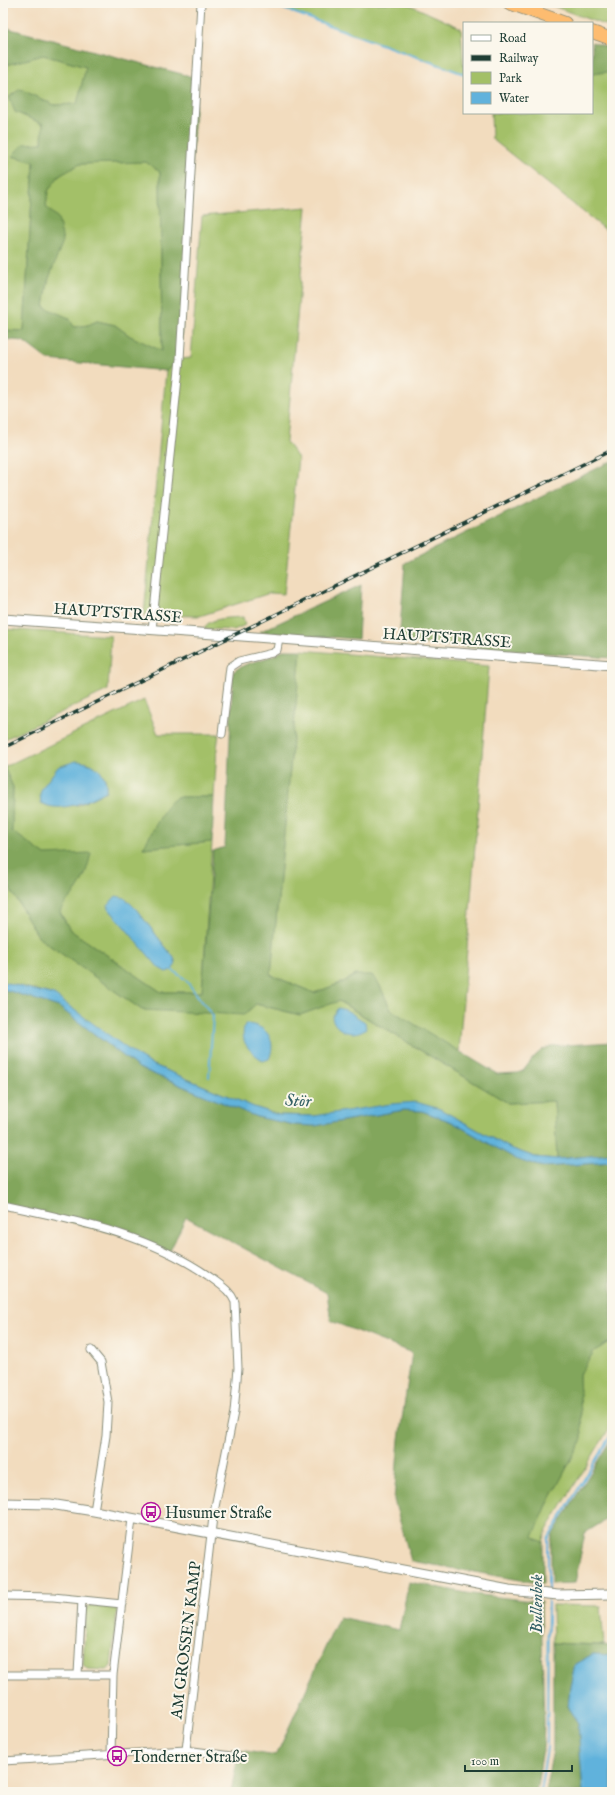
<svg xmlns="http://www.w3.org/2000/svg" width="615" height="1795" font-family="'IM FELL English',serif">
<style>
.green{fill:#a3c067;stroke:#617e4e;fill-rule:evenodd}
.forest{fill:#82a65c;stroke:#507248;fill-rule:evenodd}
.water{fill:#61b2dc;stroke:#407888}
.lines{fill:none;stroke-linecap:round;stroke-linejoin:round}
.stream{stroke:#61b2dc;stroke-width:2}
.minor-casing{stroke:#888c79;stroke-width:9}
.tertiary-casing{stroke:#888c79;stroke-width:11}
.trunk-casing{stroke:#888c79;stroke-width:14}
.minor{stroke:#fff;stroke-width:7}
.tertiary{stroke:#fff;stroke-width:9}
.trunk{stroke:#fdbc70;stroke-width:12}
.rail-casing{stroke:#1f3d34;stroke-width:3.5}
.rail{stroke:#fbf7ec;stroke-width:2;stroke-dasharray:6;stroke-linecap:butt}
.labels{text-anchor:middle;stroke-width:4;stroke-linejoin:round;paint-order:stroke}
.street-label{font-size:16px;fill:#1f3d34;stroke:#fbf7ec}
.poi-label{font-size:16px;fill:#1f3d34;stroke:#fbf7ec;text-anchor:start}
.water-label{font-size:17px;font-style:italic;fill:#336066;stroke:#fbf7ec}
</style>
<rect width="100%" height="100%" fill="#fbf7ec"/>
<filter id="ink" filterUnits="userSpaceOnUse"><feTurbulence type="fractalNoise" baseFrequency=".025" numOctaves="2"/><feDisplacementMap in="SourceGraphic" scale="8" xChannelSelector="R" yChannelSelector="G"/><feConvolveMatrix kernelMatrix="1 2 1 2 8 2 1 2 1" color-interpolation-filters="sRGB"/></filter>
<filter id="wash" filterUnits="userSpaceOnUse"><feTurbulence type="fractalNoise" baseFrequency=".012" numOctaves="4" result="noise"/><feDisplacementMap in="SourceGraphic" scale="16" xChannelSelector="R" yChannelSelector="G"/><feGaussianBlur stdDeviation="0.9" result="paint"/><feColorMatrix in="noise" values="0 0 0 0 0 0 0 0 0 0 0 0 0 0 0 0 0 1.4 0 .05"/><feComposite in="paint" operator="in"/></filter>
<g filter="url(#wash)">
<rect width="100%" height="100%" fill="#f2dcbe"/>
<path class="green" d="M267,3H406L461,28L464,74Z
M545,3H612V22L604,25Z
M43,55L86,67L77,104L54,105L20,89L15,112L43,124L42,143L23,145L12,156L34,162L24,331L3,330V66Z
M612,71V235L492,139L491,113H592V74Z
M146,162L160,172L162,352L130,336L115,325L97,321L88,325L74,327L44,307L48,281L54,264L58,218L46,207L48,191L59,176L80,164Z
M307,207L286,442L298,458L284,594L270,593L200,616L144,615L166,371L180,359L191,358L202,216Z
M243,617L245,625L234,630L204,629C208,617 232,618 243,617Z
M3,629L111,636L108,690L3,740Z
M301,650L489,666L459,1052L391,1010L379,984L356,975L341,983L314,993L271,975Z
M144,700L158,734H219L217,748L214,797H177L143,848L212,842L202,992H161L70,930L60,912L62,905L76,891L86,873L45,855L11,831L13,787L4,767ZM86,762C99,770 108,774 106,791L79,805L48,806ZM125,898L136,909L174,958L176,964Z
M3,876L39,938L142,1010L255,1004L300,1015L338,1001L508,1103L554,1101L557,1159L535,1157L510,1148L440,1109L314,1116L279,1115L254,1107L149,1063L136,1055L48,993L3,982Z
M612,1341V1424L547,1530L543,1542L532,1537L547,1505L582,1439L579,1376L594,1351Z
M90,1605L114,1607L117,1611L111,1666L106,1670L87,1669L83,1665L86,1608Z
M552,1605L601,1606L604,1645L553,1643Z"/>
<path class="forest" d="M3,27L197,78L180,359L166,371L48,360L23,341L3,339V330L24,331L34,162L12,156L23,144L42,143L43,124L15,112L9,97L20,89L54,105L77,104L86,67L43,55L3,66ZM146,162L160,172L162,351L130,336L115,325L97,321L88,325L74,327L69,318L44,307L48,281L63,241L58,218L46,207L48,191L59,176L80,164Z
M592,42L612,49V71L592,74Z
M612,461V658L399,642L405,563Z
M361,585L358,639L259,632Z
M283,650H301L271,975L314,993L341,983L356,975H372L379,984L391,1010L497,1074L517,1073L523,1071L534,1057L542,1050L551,1046L612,1042V1154L557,1159L554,1101L508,1103L339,1001L300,1015L256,1004L244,1015L142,1010L39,938L3,876L4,767L13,787L12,831L45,855L91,853C88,866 84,881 75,892C70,899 63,903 60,912L70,930L161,992H202L213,851L225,847L233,672C247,660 268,661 283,650Z
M177,797H214L212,842L143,848L167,805Z
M3,989L59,1007L139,1068L257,1117L295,1125L315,1126L404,1110L422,1111L452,1122L495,1147L518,1160L531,1164L544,1167L612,1162V1341L594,1351L579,1376L582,1439L547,1505L533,1537L543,1542V1584L411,1561L394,1500L399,1439L412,1353L331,1321L327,1293L186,1217L169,1253L134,1238L3,1205Z
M612,1438V1516L585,1533L575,1583L551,1584V1541L553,1534Z
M409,1582L472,1594L541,1602L544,1723L543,1748L536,1792H231L239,1750L276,1756L339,1617L399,1630Z
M553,1643L612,1646V1655L593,1654L575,1664L570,1687L568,1708L578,1723L583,1792H545L553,1750Z"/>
<path class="water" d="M76,761C93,762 108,772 106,791C89,801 61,814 41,803L40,794L42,788L58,767Z
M116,896L125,898L136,909L174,958L176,964L172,970L166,972L159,968L109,909L108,905Z
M3,982L54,995L136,1055L149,1063L254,1107L279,1115L314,1116L391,1104L416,1102L440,1109L510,1148L535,1157L557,1159L612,1154V1162L544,1167L531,1164L518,1160L495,1147L452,1122L422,1111L404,1110L315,1126L295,1125L257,1117L139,1068L59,1007L3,989Z
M338,1008L346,1010L365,1022L366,1028C355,1038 335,1032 332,1017Z
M245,1024C265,1024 278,1039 269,1059L263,1061C249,1050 239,1043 245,1024Z
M593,1654L612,1655V1792H583L578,1723L568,1708L570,1687L575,1664Z"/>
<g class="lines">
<path class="stream" d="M267,3L464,74
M172,970L185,979L213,1016L209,1077
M548,1591V1539L612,1433
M540,1792L547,1748L548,1596"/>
</g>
</g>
<g filter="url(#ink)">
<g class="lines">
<defs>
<path id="minor" d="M152,630L180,359L201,3
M222,734L230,667L239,661L272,653L277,650L279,639
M3,1205C74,1220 149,1234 210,1277C220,1285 230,1290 235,1302L238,1368L234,1412L213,1517L186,1750L3,1761
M91,1350L101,1362L108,1402L106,1436L94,1511
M3,1596L53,1597L122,1604
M78,1674L82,1600
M3,1675H113
M186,1750L239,1757
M111,1754L113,1675L132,1519"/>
<path id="tertiary" d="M3,619L242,636L612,665
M3,1503L50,1504L94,1511L509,1590L558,1595L612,1594"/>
<path id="trunk" d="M509,3L565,23
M592,32L612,39"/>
</defs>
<use href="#minor" class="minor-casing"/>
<use href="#tertiary" class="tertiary-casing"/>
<use href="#trunk" class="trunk-casing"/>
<use href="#minor" class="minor"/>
<use href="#tertiary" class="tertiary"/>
<use href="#trunk" class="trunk"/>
<defs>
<path id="rail" d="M3,748L612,450"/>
</defs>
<use href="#rail" class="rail-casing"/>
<use href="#rail" class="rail"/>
</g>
</g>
<defs>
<symbol id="bus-ring" viewBox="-11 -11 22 22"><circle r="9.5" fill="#fbf7ec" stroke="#b5179e" stroke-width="1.5"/><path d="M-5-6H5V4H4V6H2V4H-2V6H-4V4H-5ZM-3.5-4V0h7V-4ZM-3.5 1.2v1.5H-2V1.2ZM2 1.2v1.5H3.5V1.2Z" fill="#b5179e"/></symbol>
</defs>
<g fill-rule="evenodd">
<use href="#bus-ring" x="140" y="1501" width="22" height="22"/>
<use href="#bus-ring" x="106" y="1745" width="22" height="22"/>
</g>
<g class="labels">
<g class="street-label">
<text transform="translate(118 612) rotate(4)" y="6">HAUPTSTRASSE</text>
<text transform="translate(447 637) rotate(4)" y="6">HAUPTSTRASSE</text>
<text transform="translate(185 1640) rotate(-83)" y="6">AM GROSSEN KAMP</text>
</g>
<g class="poi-label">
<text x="165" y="1518">Husumer Straße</text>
<text x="131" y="1762">Tonderner Straße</text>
</g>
<g class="water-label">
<text transform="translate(298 1100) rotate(2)" y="6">Stör</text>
<text transform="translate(536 1604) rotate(-90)" y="6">Bullenbek</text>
</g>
</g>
<rect width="615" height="1795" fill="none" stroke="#fbf7ec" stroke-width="16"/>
<rect x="463" y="22" width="130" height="92" fill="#fbf7ec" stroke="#a3ada2"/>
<rect x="471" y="35" width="20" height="6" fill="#ffffff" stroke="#a3ada2"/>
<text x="499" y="42" font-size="12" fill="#1f3d34">Road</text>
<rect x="471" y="55" width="20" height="6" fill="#1f3d34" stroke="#a3ada2"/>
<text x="499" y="62" font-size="12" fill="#1f3d34">Railway</text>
<rect x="471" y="72" width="20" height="12" fill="#a3c067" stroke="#a3ada2"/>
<text x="499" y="82" font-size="12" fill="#1f3d34">Park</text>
<rect x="471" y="92" width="20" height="12" fill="#61b2dc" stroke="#a3ada2"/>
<text x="499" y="102" font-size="12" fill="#1f3d34">Water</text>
<path d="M465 1765v6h107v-6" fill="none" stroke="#1f3d34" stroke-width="2"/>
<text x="471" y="1765" font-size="12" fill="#1f3d34" stroke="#fbf7ec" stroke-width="3" paint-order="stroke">100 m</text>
</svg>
